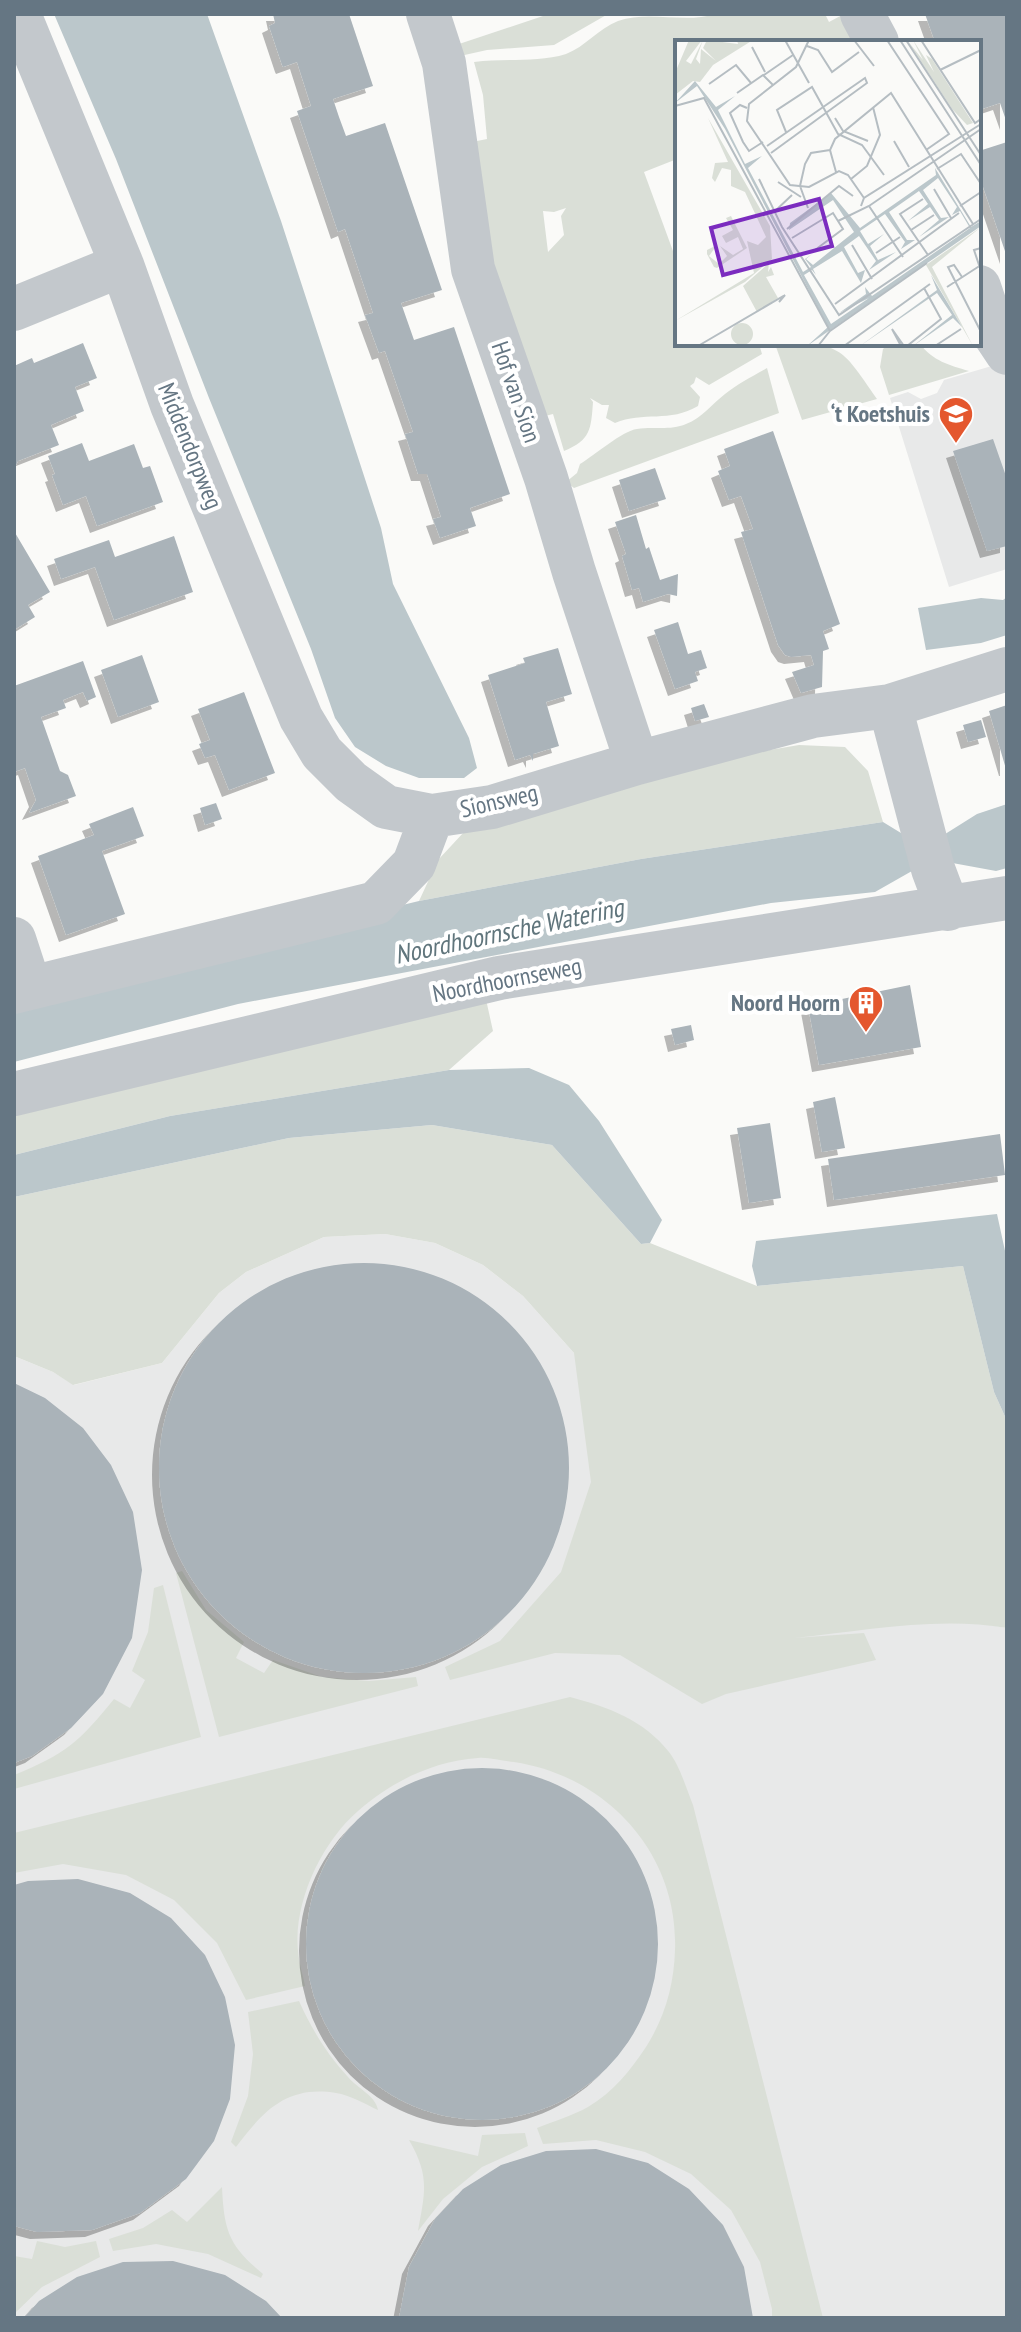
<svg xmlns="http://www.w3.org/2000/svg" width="1021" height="2332" font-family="'PT Sans Narrow',sans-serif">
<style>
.built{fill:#e8e9e9}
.green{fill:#dadfd7;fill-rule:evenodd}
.water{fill:#bbc7cb}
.building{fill:#aab3b9;filter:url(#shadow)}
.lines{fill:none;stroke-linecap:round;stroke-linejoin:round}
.minor{stroke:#c3c8cc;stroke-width:44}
.labels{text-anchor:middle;stroke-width:8;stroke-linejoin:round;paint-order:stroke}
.street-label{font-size:24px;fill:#657683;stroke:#fff}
.poi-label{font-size:24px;font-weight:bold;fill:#657683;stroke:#fff;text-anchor:end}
.water-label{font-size:26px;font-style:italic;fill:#60757c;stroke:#fff}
.inset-road{fill:none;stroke:#b5bdc2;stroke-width:2}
.view{fill:#7b2cbf;fill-opacity:0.15;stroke:#7b2cbf;stroke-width:4}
.inset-edge{fill:none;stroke:#657683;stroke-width:4}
</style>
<defs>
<filter id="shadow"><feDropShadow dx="-7" dy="7" stdDeviation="0" flood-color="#0004"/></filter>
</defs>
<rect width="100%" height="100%" fill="#fafaf8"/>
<path class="built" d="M1002,363L1007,378V569L949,587L890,398L908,392L921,399L937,393L944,380Z
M385,1234L435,1243L483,1265L523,1296L574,1353L945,1623H978L1007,1628V2318H14V1356L53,1372L74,1385L162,1363L219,1293L246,1272L324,1237Z"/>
<path class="green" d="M549,14H608L554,45L487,50L460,56L456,45Z
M716,14H825L829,22L844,14L859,42H677V159L644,172L677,262V344H759L762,354L709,385L696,377L694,383L690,386L700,397L698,406C670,423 643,411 615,423L606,418L609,405H602L590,398L593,402C591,429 591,440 564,451L553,414L537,418L493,280L472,142L487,139L483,95L474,62C504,58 537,63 566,54C585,47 599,28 618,21C650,10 683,24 716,14ZM566,208L561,216L564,235L548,252L543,211L554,212Z
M775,344C842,344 839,344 877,399L802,420Z
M889,344H920C933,361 949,365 969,371L889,395L880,367L883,349Z
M767,368L779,413L574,488L566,482L577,473L580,464C595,455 622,431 637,429C653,426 670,431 686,424C702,418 712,404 725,394C737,384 753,376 767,368Z
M799,745L845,747L868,771L883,822L641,859L419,901L438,860L464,832L729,757Z
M485,995L493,1031L449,1070L170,1116L14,1155V1112Z
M432,1125L552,1145L641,1244L650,1243L757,1286L963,1266L994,1392L1007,1421V1628C937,1616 864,1631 794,1638L864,1633L876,1660L726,1694L702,1704L620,1655L555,1653L450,1680L445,1667L500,1641L561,1572L591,1482L574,1353L523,1296L483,1265L435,1243L385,1234L324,1237L246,1272L219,1293L162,1363L73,1385L53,1372L14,1356V1197L289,1138Z
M182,1571L206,1610L244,1642L236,1658L264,1673L273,1660L322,1677L369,1681L416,1677L418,1686L219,1737L176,1573Z
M163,1585L201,1737L14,1789V1775C66,1754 79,1742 114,1699L130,1708L145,1680L132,1671L148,1632L154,1588Z
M570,1697C608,1707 644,1720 669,1752C680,1766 686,1788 693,1805L823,2318H772V2309L760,2262L731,2210L691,2174L645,2152L596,2140L543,2144L537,2128C554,2121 572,2116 588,2107C612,2093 631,2070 646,2047C665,2017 674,1985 675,1950C679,1854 607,1776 514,1762C502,1761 489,1757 478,1758C433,1761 391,1782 358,1811C322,1842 293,1902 298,1951C299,1963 303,1975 305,1986L246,2000L217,1943L174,1900L126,1875L63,1864L14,1873V1833Z
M299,2001C312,2030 327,2054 348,2077C357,2088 376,2096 378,2110C365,2104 350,2095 336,2093C287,2085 263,2111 236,2147L231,2142L248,2096L253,2054L248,2012Z
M525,2133L528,2146L482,2167L443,2199L418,2231C425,2192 430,2176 409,2140L478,2156L482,2135Z
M222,2187C224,2231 229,2246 263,2274L261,2278L208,2254L156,2244L113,2251L109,2239L143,2228L172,2210L187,2222Z
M37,2241L65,2247L96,2241L100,2257L42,2287L14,2314V2256L32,2259Z"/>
<path class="water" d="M54,14H207L281,221L381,528L393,584L469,738L477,768L464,778H419L386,766L355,747L335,718L311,649L209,398L116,159Z
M1007,597V635L981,643L926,650L918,608L981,598L1003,600Z
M1007,804V868L996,871L947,862L919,867L875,892L771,903L238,1004L14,1062V999L419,901L641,859L883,822L914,841L942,836L977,814Z
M529,1068L569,1085L599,1121L662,1220L650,1243L641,1244L552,1145L432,1125L289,1138L14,1197V1155L170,1116L449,1070Z
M997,1214L1007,1260V1421L994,1392L963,1266L757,1286L752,1266L756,1241Z"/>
<path class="building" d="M273,14H349L373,86L333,99L339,117L346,136L385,123L442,290L401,303L414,340L454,327L510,494L470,508L476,526L440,538L433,519L441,517L427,474H418L405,434L413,432L385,351L379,353L365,315L373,313L345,229L338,232L297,111L311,106L297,62L283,67L282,65L269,26L275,23Z
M925,14H1007V123L1000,103L979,110V42H935Z
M1007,142V257L979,175V151Z
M83,343L97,378L75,387L84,411L51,425L59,445L18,461L14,469V366L32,358L34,363Z
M773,431L840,624L823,631L829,649L823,651L822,687L801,693L792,672L814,665L811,655L791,657L785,655L778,645L741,532L753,529L741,496L729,500L718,471L730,466L724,449Z
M993,439L1007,479V546L987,551L953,451Z
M82,443L89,461L134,444L143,468L150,466L163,502L97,526L86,496L63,505L52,475L55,474L48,456Z
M655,468L666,499L629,511L619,480Z
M636,515L646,549L649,547L660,580L678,574L677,596L668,594L643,602L639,588L632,590L622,556L626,554L615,522Z
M14,531L50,592L28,605L35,617L14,630Z
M174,536L193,592L114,620L95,567L61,579L54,559L109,540L115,557Z
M678,622L688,654L701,650L707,668L695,672L698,681L675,689L654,630Z
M558,648L572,694L546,702L559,746L533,754V761L530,755L515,760L488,675L525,663L523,658Z
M142,655L159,702L118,717L101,670Z
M83,661L96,697L87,701L83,692L63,700L66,708L41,717L60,771L68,775L76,796L29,813L36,800L25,768L14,772V686Z
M244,692L275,773L229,790L215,755L205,758L199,744L210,740L198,709Z
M704,704L709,717L695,721L691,708Z
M1007,705V769H1006L989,711Z
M981,720L986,737L968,742L963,725Z
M216,803L222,819L205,825L200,808Z
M133,807L144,836L102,851L125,914L66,935L38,856L94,835L89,824Z
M910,985L921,1047L819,1065L808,1006Z
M691,1025L694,1040L675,1045L671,1029Z
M835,1097L845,1148L822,1152L813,1102Z
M770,1123L781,1198L749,1203L737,1128Z
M1000,1134L1005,1175L834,1200L828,1159Z
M159 1468a205 205 0 1 1 410 0a205 205 0 1 1-410 0Z
M14,1383L45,1398L83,1428L111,1465L133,1512L142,1570L132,1638L103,1694L71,1728L32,1756L14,1763Z
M306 1944a176 176 0 1 1 352 0a176 176 0 1 1-352 0Z
M78,1879L130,1893L171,1918L205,1955L225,1997L235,2045L230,2099L214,2141L186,2179L140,2213L92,2230L37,2232L14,2226V1885L28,1881Z
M596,2149L648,2163L689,2189L723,2225L744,2267L753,2318H399L409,2267L435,2219L463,2189L501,2165L546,2151Z
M173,2261L225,2275L266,2301L282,2318H24L39,2301L77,2277L123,2262Z"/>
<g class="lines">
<path class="minor" d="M19,14L122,265L172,405L301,718L322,753L351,782L386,807L432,816L492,807L637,763L813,716L890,706L1007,669
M428,14L444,63L473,269L546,478L574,572L637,763
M862,14L877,42
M979,287L995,335L1007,353
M14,309L122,265
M890,706L933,869L948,909
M14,939L30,988
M14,992L376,903L414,864L432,816
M14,1094L499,978L1007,898"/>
</g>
<defs>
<symbol id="school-pin" viewBox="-11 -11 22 30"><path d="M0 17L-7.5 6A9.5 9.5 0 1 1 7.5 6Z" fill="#e4572e" stroke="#fff"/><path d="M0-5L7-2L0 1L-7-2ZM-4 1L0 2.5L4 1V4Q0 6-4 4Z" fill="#fff"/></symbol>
<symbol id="building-pin" viewBox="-11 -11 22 30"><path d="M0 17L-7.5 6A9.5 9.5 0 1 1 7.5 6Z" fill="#e4572e" stroke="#fff"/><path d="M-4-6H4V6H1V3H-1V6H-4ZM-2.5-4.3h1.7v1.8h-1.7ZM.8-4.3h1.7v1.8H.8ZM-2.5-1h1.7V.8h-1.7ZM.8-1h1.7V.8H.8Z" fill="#fff"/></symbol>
</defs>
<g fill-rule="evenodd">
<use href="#school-pin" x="936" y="394" width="40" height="54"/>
<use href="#building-pin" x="846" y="983" width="40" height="54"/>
</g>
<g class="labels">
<g class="street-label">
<text transform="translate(516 392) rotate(71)" y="8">Hof van Sion</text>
<text transform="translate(190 446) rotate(68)" y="8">Middendorpweg</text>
<text transform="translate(499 801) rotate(-13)" y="8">Sionsweg</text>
<text transform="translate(507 980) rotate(-11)" y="8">Noordhoornseweg</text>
</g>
<g class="poi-label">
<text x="930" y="422">‘t Koetshuis</text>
<text x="840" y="1011">Noord Hoorn</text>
</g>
<g class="water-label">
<text transform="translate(509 931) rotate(-12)" y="9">Noordhoornsche Watering</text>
</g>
</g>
<g transform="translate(675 40)">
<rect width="306" height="306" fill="#fafaf8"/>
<path d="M14,0H27L11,21L16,24L28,0L21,19L25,24L26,9L41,21L28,8L32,0L63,4L62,0H78L38,25L25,42L18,41L0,55V33ZM232,0L248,20L238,0L259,32L251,15L257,19L298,83L292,85L277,69ZM33,78L95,186L97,219L70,242L0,281L79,233L72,201L83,205L91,197L70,152L56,146V130L47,128L40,142L37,138L40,123L53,122ZM56,176L72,208L42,228L39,227L32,214V210L42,205L34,216L44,224L52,216L45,206L58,215L68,209L63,197L51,203L47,196L58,190L51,178ZM306,187L257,227L298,306L251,225ZM94,223L93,232L96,227L99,235L91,237L103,258L82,272L68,246ZM56 294a11 11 0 1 1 22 0a11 11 0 1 1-22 0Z" fill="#dadfd7"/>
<path d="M20,41L41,67L60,56L43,70L70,124L87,116L73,128L128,232L136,227L130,219L137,214L131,219L138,225L179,192L158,160L114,190L115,183L156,153L185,188L261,135L260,128L296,187L306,181V186L132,306L153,287L50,89L22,46L0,63ZM263,138L282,167L277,175L285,171L295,188L197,256L190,247L191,254L164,273L194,258L156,284L129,235L137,230L141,235L138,229L167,211L186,243L190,230L183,233L169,207L184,196L201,221L194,230L221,212L203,220L195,206L209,194L193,204L185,191L210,174L230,202L226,209L240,200H232L214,172L244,151L253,164L233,181L255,167L264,180L244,197L274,177L266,178L248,150ZM256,235L287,287L278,278L238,306L277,275L262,253L185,306L262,250Z" fill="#bbc7cb" fill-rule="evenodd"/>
<path class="inset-road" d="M110,0L134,43M134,0L121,27L74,64L72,81L115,145L134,147L164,131L173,135L189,158M179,0L199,26M212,0L274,94L251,110M225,0L306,125M231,0L306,115M246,0L300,83L306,79M132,6L143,10L157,32L184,12M77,7L90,32M265,30L306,10M89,35L118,15M34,44L61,25L76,43M62,53L88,35L98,45M0,66L29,58L155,291M72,68L65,65L55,73L68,102L74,111L88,102M160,78L168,91L193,101M111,92L102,70L137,47L163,94L187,105L209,135M219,101L234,127M92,106L190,38L192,43L96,113M262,129L286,114L306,144M161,132L155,110L160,99L216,53L298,184M84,139L107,187L164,275L306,179M176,139L192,126L205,95L198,67M103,142L126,157M259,149L276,178M248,159L225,174L253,215M186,166L189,158L306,84M194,166L228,217M285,166L306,152M133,168L125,146L130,124L136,113L155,110M99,172L117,155M163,181L194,166L306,89M112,189L164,146L178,156M236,190L259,175M117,198L158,173L168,189L140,210M177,205L197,239M201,213L225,197M305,228L299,210L306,208M287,237L279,225L273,227L306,292M272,247L306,225M160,264L284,173M23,306L110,255L104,262M143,306L155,291L252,223M169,306L255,244M226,306L217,289L229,306M232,306L266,279L249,248M260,306L286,289"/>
<path class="view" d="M144,159L157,206L48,235L36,188Z"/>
<rect width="306" height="306" class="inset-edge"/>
</g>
<rect width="1021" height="2332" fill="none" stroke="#657683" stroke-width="32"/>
</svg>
